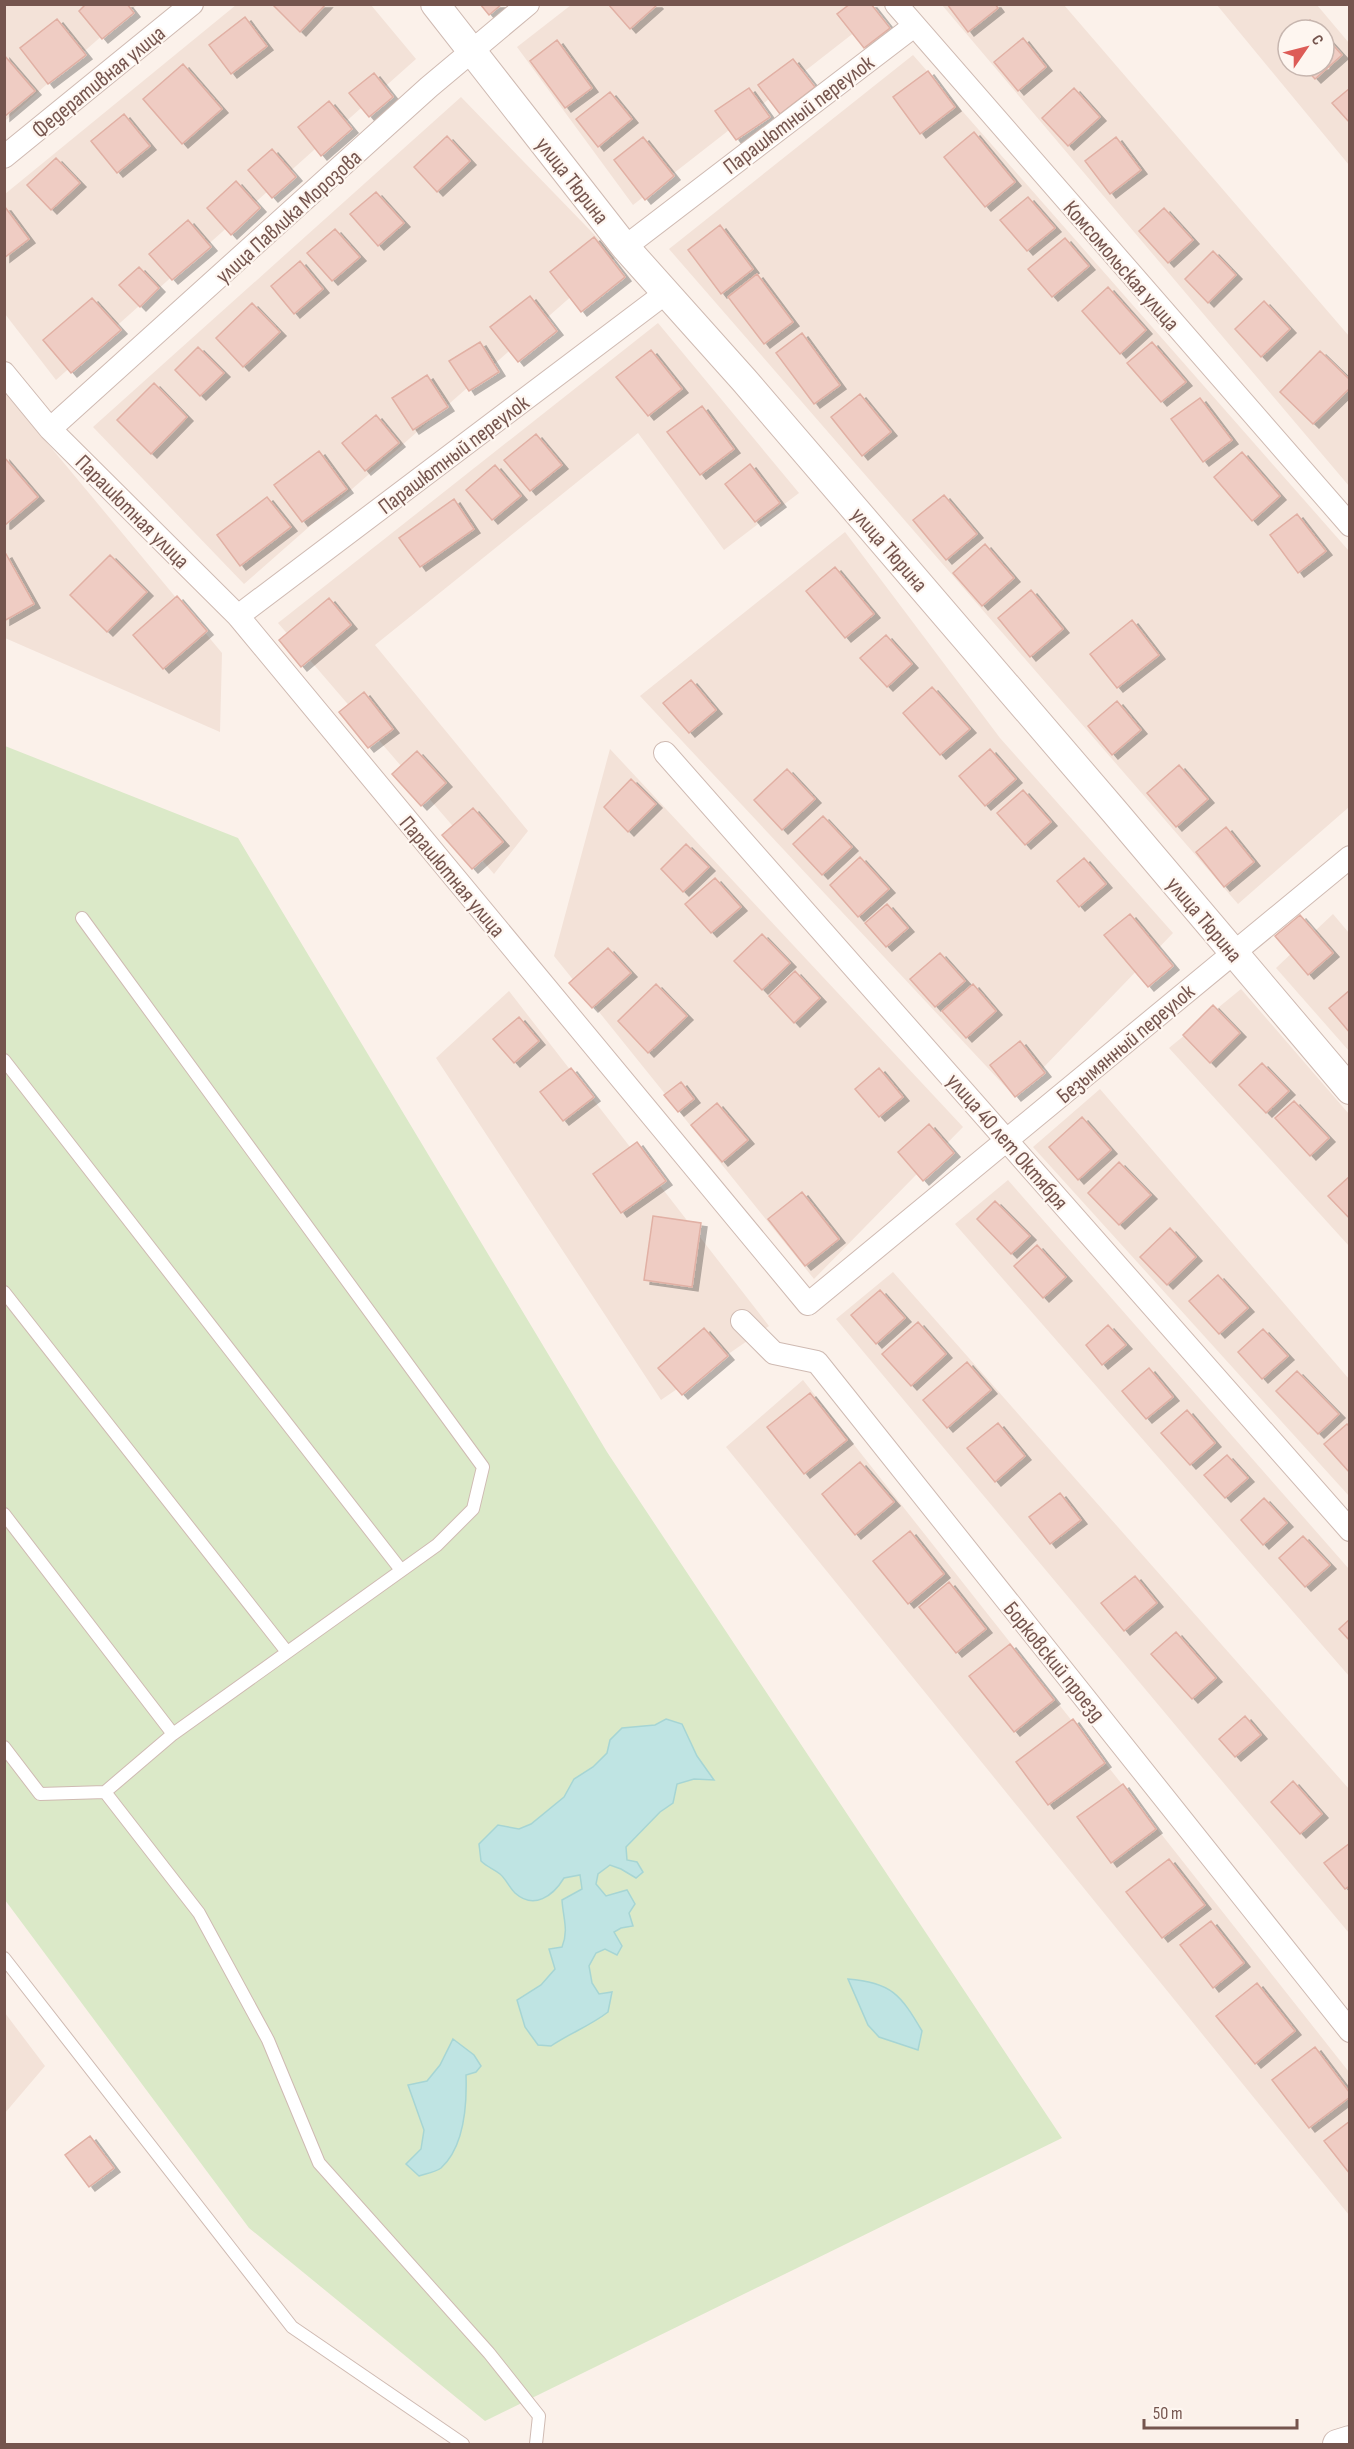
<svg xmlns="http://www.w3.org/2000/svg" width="1354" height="2449" font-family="'Sofia Sans Condensed',sans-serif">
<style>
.residential{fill:#f3e2d8;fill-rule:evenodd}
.green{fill:#dbe9c8}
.water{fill:#bfe4e3;stroke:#a6d5d4;stroke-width:1.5}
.building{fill:#efccc3;stroke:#e1b0a4;stroke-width:1.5;filter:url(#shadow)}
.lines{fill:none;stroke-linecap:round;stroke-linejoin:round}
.service-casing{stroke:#cfbab2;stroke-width:14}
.minor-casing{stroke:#cfbab2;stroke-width:24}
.tertiary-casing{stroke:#cfbab2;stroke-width:30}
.service{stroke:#fff;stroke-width:12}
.minor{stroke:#fff;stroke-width:22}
.tertiary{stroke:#fff;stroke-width:28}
.labels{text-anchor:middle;stroke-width:4.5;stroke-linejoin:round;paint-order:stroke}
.street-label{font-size:22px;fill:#75554e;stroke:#fef6f0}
</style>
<defs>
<filter id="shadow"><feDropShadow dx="6" dy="4" stdDeviation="0" flood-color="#0004"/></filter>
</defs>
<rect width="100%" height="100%" fill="#fbf1ea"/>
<path class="residential" d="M872,4L878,14L633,205L517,47L571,5Z
M5,5H137L5,121Z
M236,5H371L416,59L56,380L5,314V194Z
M942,5H1064L1349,336V486Z
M1217,5H1317L1349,43V165ZM1288,30H1324V66H1288Z
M913,55L1349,551V807L1238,904L669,249Z
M461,97L616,257L244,584L93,427Z
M658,323L799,493L724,550L638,433L375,645L528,831L494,874L278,623Z
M4,391L222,653L220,732L5,638Z
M845,532L1000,738L1173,933L1015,1097L640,696Z
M610,749L963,1127L814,1279L554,956Z
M1333,914L1349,933V1051L1276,968Z
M1241,989L1349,1114V1246L1169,1048Z
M509,991L769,1326L661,1400L436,1058Z
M1100,1089L1349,1379V1496L1033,1147Z
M1008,1180L1349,1569V1676L955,1224Z
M893,1272L1349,1789V1933L836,1319Z
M803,1380L1349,2072V2215L726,1447Z
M5,2013L45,2066L5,2113Z"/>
<path class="green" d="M5,746L238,838L607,1452L1062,2138L485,2421L249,2228L5,1900Z"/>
<path class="water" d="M666,1719L682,1724L697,1756L714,1780L694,1779L677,1784L673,1803L660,1812L626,1847L627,1860L637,1862L643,1872L636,1878L621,1869L610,1865L598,1874L596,1884L606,1896L627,1890L635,1904L629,1913L633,1926L621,1928L614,1932L622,1946L617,1955L605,1949L596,1953L589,1966L592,1983L599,1994L612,1992L608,2012C590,2026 570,2033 551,2046L538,2045L525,2027L517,2000L541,1985L555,1969L549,1949L562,1947C569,1930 563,1918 562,1900L582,1889L580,1875L564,1878C553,1896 534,1910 515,1893C509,1887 506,1879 500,1874C494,1869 487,1867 481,1861L479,1844L498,1825L519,1829L531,1824L564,1797L574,1779L593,1767L607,1753L610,1740L622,1728L655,1725Z
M848,1979C891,1982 901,1995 922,2031L918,2050L879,2037L868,2025Z
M453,2039L474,2055L481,2066L476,2072L466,2075C467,2105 465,2146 441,2168C436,2172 425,2174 419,2176L406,2164L421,2149L424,2130L408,2085L427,2081L440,2065Z"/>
<path class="building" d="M86,4H127L134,13L102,39L79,11Z
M272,4H326L300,32Z
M480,4H502L489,15Z
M608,4H656L657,5L630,29Z
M850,4H871L890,28L864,48L837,14Z
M947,4H995L998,8L968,32Z
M245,17L267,46L231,74L209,45Z
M57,19L86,55L48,84L20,48Z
M1310,20L1319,30H1299Z
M1324,35L1342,55L1315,79L1303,66H1324Z
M1023,38L1046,67L1018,91L994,62Z
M557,40L592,88L565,108L530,61Z
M4,55L35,91L4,117Z
M793,59L815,87L780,114L758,85Z
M183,64L222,109L182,144L143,99Z
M928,71L955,107L920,134L893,97Z
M374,73L393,97L369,117L349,93Z
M749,88L770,117L736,140L715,111Z
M1074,88L1100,117L1068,146L1042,118Z
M1350,88V123L1332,103Z
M610,92L632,119L598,147L576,119Z
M329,101L352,129L321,156L298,127Z
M124,114L150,146L117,173L91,141Z
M974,132L1015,182L985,207L944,157Z
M447,136L470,161L437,192L414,167Z
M643,137L674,176L645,200L614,160Z
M1116,137L1141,170L1110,194L1085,161Z
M272,149L296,177L272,198L248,170Z
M56,158L80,183L51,210L27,185Z
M236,181L260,208L231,235L207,208Z
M376,192L404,223L378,246L350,214Z
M1028,197L1055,228L1027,251L1000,220Z
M5,207L29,239L4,258V207Z
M1164,208L1193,240L1168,263L1139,231Z
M188,220L211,247L172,280L149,254Z
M720,225L753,269L721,294L688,250Z
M335,229L360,257L332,281L307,253Z
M594,237L625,277L581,312L550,272Z
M1065,238L1089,266L1052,297L1028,269Z
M1213,251L1236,275L1208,303L1185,279Z
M300,261L323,289L294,314L271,286Z
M139,267L159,288L140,307L119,285Z
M757,274L793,322L764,344L728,297Z
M1108,287L1146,330L1120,354L1082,311Z
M530,296L557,331L518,362L490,327Z
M92,298L121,330L71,373L43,340Z
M1264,301L1290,329L1261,357L1235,329Z
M252,303L280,332L243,367L216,338Z
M802,333L840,385L814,404L776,353Z
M480,342L499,372L469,391L449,361Z
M1152,342L1186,382L1161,402L1127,363Z
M198,347L224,373L200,396L175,370Z
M651,350L682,389L648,416L616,377Z
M1320,351L1350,380V388L1313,424L1280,392Z
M427,375L448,407L413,430L392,398Z
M154,383L187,417L151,454L117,420Z
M860,394L891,432L862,456L831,417Z
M1200,398L1232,440L1203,462L1171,419Z
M702,406L734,449L700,475L667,432Z
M376,415L399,443L365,471L342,443Z
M536,434L562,465L530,491L504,460Z
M319,451L347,489L302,522L274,485Z
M1242,452L1280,496L1252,521L1214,477Z
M4,457L38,497L5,525H4Z
M750,464L780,503L755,522L725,484Z
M495,465L521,496L492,520L466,490Z
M944,495L977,534L946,560L913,520Z
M267,497L291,527L240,566L217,535Z
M454,499L474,529L420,567L399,538Z
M1297,514L1326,551L1298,573L1270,535Z
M985,544L1014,578L982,606L953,573Z
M6,554L34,604L4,621V555Z
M110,555L147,592L107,632L70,595Z
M835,567L874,614L845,638L806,591Z
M1031,590L1063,629L1030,657L998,618Z
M177,596L207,631L163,669L133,635Z
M329,598L351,625L301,667L279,640Z
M1132,620L1159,655L1117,688L1090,654Z
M886,635L912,664L887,687L860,658Z
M691,680L716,710L689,733L663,703Z
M932,687L970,729L940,755L903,713Z
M364,692L393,729L368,748L339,712Z
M1117,701L1141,730L1112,755L1088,726Z
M990,749L1016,779L985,806L959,776Z
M417,751L446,783L421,806L392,774Z
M1179,765L1208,799L1176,827L1147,793Z
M787,769L815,799L782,830L754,800Z
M631,779L656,804L628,832L604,807Z
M1023,790L1051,822L1025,845L997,813Z
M473,808L503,842L472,869L442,835Z
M823,816L852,847L822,875L793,844Z
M1226,827L1254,862L1224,887L1196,852Z
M686,844L709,867L683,892L661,869Z
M860,857L889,889L858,917L830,885Z
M1084,858L1106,884L1079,907L1057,881Z
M715,878L741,907L711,933L685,904Z
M887,904L908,928L886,947L865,923Z
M1130,914L1173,966L1148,987L1104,935Z
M1300,915L1333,953L1308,975L1275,936Z
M762,934L790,963L762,990L734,961Z
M608,948L631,973L592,1008L569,983Z
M940,953L965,981L935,1007L910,979Z
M795,971L820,998L794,1023L769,996Z
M656,984L687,1016L648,1053L618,1021Z
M973,984L996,1011L966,1038L942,1011Z
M1350,990V1033L1329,1008Z
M1213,1005L1240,1033L1210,1063L1183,1035Z
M519,1017L539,1041L514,1063L493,1039Z
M1020,1041L1045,1073L1015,1097L990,1065Z
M1262,1063L1289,1091L1266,1113L1239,1085Z
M571,1068L594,1097L563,1121L540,1092Z
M879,1068L903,1097L879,1117L855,1089Z
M681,1082L694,1099L678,1112L664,1095Z
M1294,1101L1329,1138L1310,1156L1275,1118Z
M717,1103L748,1140L722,1162L691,1125Z
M1082,1117L1111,1150L1078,1180L1049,1147Z
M929,1124L954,1153L923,1181L898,1152Z
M637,1142L666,1181L621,1213L593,1174Z
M1119,1162L1151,1195L1119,1225L1088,1193Z
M1350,1176V1219L1328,1196Z
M802,1192L839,1239L805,1266L768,1219Z
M995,1201L1030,1236L1011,1254L977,1219Z
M653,1216L701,1223L692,1287L644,1280Z
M1170,1228L1196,1257L1167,1285L1140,1257Z
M1037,1245L1066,1277L1043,1298L1014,1266Z
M1218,1275L1248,1308L1219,1334L1189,1301Z
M880,1290L905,1318L876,1344L851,1315Z
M918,1322L946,1354L911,1386L882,1354Z
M1108,1325L1126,1345L1102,1365L1086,1345Z
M704,1328L728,1356L682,1395L658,1368Z
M1263,1329L1288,1356L1262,1379L1238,1352Z
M967,1362L991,1390L947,1428L923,1400Z
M1149,1368L1173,1397L1146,1419L1122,1391Z
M1297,1371L1339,1414L1318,1434L1276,1391Z
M810,1393L847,1440L804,1474L767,1427Z
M1187,1410L1215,1443L1190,1465L1161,1433Z
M998,1423L1025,1456L995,1482L967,1448Z
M1347,1424L1350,1427V1473L1324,1444Z
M1227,1455L1248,1478L1225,1498L1204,1475Z
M860,1462L894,1502L855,1535L822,1494Z
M1060,1493L1081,1520L1050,1544L1029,1517Z
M1264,1498L1287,1523L1263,1545L1241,1520Z
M910,1531L944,1574L908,1604L873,1561Z
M1303,1536L1330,1565L1305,1587L1279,1558Z
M1135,1576L1157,1603L1124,1631L1101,1603Z
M949,1582L986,1629L956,1653L919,1607Z
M1350,1619V1641L1339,1629Z
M1176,1632L1216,1678L1192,1699L1151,1654Z
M1010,1644L1054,1700L1014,1732L969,1676Z
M1245,1716L1261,1735L1235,1757L1219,1739Z
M1073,1719L1105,1763L1048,1805L1016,1762Z
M1293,1781L1322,1814L1300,1834L1271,1802Z
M1123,1784L1156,1829L1111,1863L1077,1817Z
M1350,1843V1886L1345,1889L1324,1863Z
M1169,1859L1205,1905L1162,1938L1126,1892Z
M1211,1921L1244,1963L1213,1988L1180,1945Z
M1257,1983L1295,2031L1255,2064L1216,2016Z
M1315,2047L1350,2093V2097L1309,2128L1272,2080Z
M1350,2121V2174L1324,2141Z
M90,2136L114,2168L89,2187L65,2155Z"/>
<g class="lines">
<defs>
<path id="service" d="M82,918L483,1467L473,1509L437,1545L173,1734L105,1792
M4,1060L401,1570
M4,1292L287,1652
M4,1514L173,1734
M4,1747L40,1794L105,1792L199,1913L268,2040L319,2163L489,2353L539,2416L536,2444
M4,1958L292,2327L463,2444"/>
<path id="minor" d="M896,4L1350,525
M4,157L192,4
M625,247L914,26
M4,373L50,429L238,616L808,1304L1350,857
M50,429L429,87L528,4
M238,616L667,292
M665,753L1350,1530
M742,1321L774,1353L817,1362L1350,2031"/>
<path id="tertiary" d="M435,4L625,247L744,380L1114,811L1350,1090
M1337,2444L1350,2440"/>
</defs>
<use href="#service" class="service-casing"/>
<use href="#minor" class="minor-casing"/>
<use href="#tertiary" class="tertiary-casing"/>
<use href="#service" class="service"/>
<use href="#minor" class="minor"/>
<use href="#tertiary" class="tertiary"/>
</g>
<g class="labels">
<g class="street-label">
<text transform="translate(98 81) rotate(-39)" y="8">Федеративная улица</text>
<text transform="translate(798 114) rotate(-37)" y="8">Парашютный переулок</text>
<text transform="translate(573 180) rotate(52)" y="8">улица Тюрина</text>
<text transform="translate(288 216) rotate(-42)" y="8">улица Павлика Морозова</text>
<text transform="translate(1122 265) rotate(49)" y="8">Комсомольская улица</text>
<text transform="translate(453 454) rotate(-37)" y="8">Парашютный переулок</text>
<text transform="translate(133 511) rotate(45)" y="8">Парашютная улица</text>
<text transform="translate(890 549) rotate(49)" y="8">улица Тюрина</text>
<text transform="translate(453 876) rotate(50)" y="8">Парашютная улица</text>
<text transform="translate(1205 919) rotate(50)" y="8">улица Тюрина</text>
<text transform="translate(1125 1043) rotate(-40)" y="8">Безымянный переулок</text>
<text transform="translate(1008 1141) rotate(49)" y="8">улица 40 лет Октября</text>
<text transform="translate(1055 1661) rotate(51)" y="8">Борковский проезд</text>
</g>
</g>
<rect width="1354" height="2449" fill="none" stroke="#75554e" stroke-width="12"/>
<g transform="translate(1306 48) rotate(55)"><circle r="28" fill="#fef6f0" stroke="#c7b6af" stroke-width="1.5"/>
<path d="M0-4.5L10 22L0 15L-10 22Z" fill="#dd5c57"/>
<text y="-9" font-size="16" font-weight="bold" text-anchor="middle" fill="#75554e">С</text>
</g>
<path d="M1144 2419v9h153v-9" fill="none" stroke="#75554e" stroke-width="3"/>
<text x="1153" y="2419" font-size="18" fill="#75554e" stroke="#fef6f0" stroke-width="4.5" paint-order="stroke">50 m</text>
</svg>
